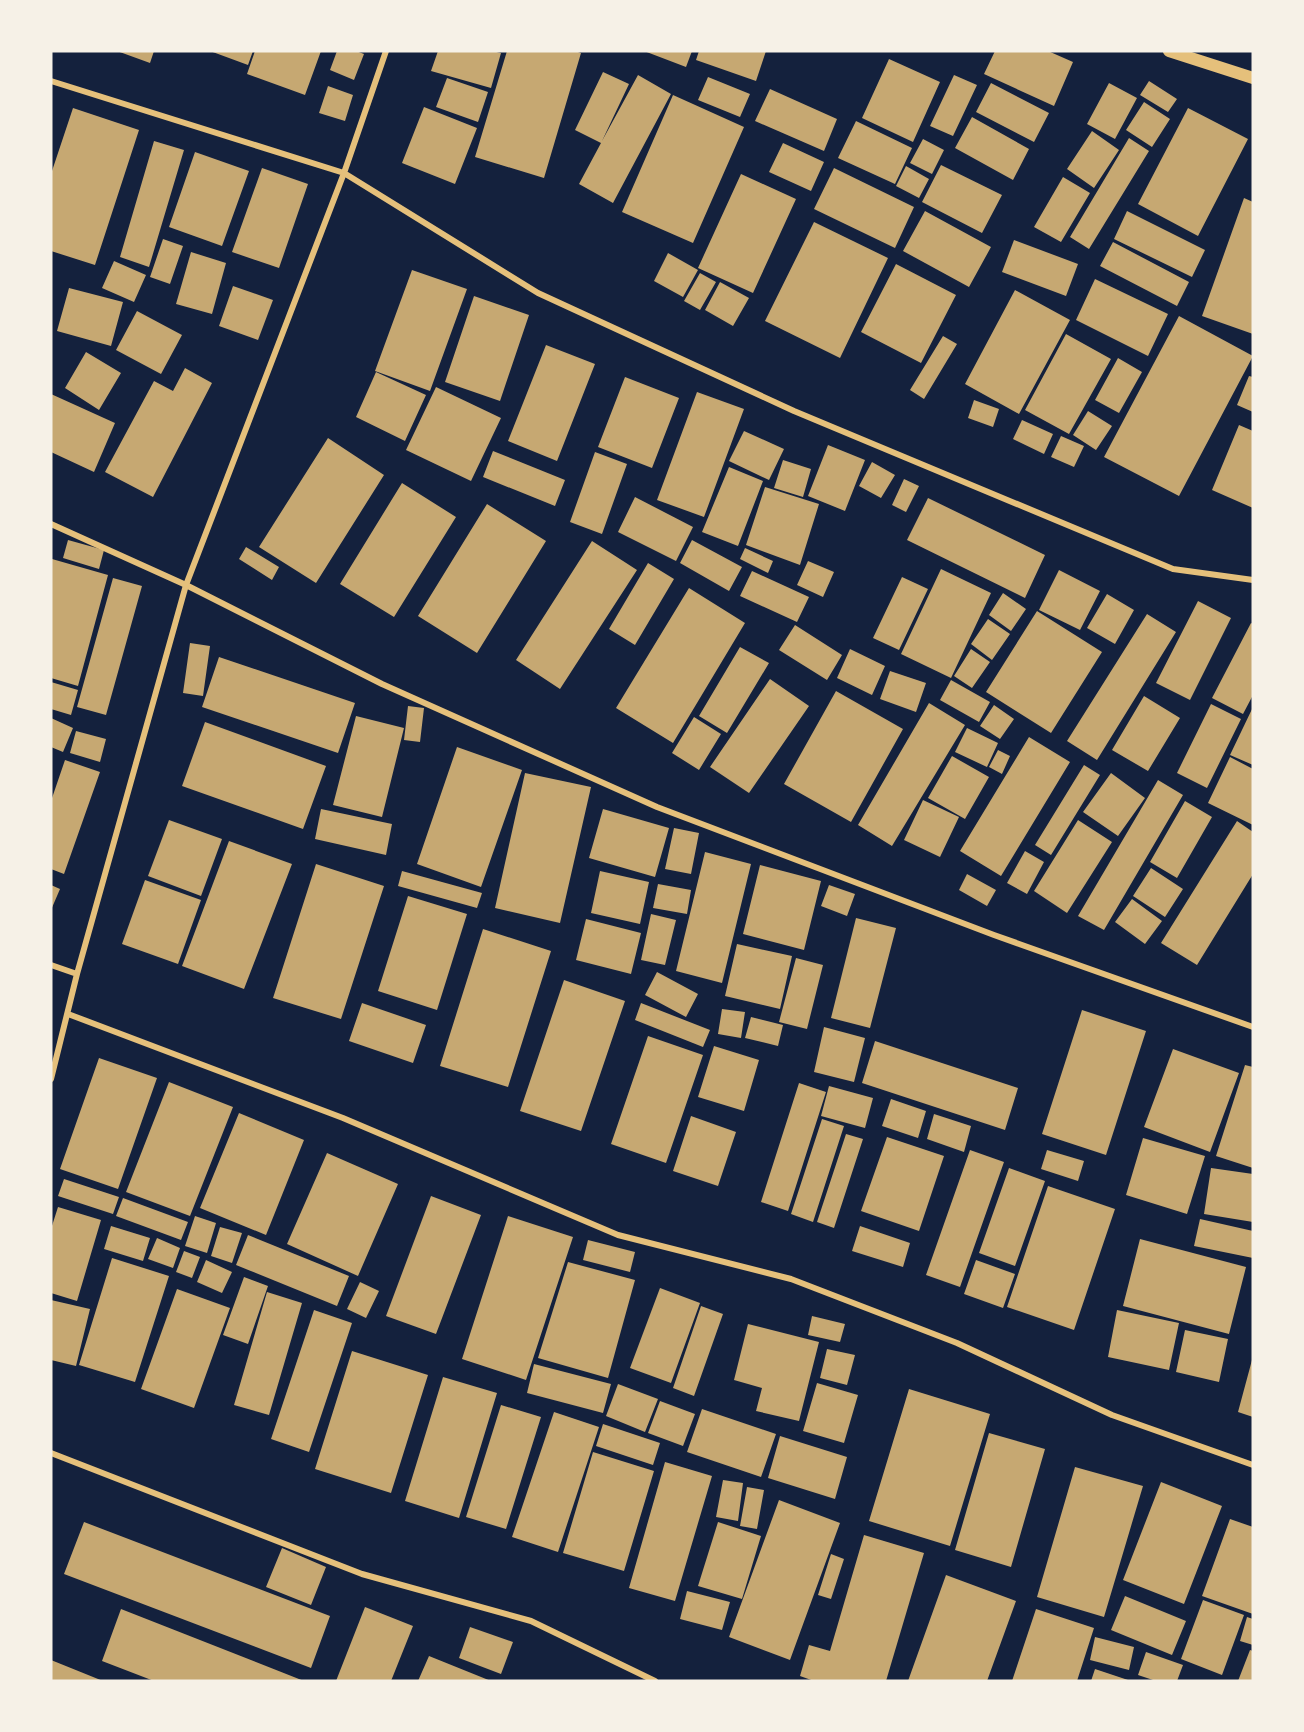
<svg xmlns="http://www.w3.org/2000/svg" width="1304" height="1732" font-family="Bitter,serif">
<style>
.building{fill:#c6a872}
.lines{fill:none;stroke-linecap:round;stroke-linejoin:round}
.minor{stroke:#e5c07b;stroke-width:6}
.secondary{stroke:#e5c07b;stroke-width:12}
</style>
<rect width="100%" height="100%" fill="#14213d"/>
<path class="building" d="M117,51H154L150,63Z
M210,51H253L248,65Z
M255,51H321L305,95L247,74Z
M337,51H356L364,54L354,80L330,70Z
M438,51H492L501,53L491,88L431,71Z
M507,51H575L581,53L544,178L475,157Z
M644,51H692L686,67Z
M699,51H766L756,81L696,60Z
M995,51H1048L1073,62L1054,106L984,74Z
M889,59L940,82L913,142L862,118Z
M603,72L629,84L602,141L638,75L671,94L613,203L579,184L601,143L575,130Z
M954,75L977,85L953,136L930,126Z
M708,77L750,94L740,117L698,100Z
M447,78L488,92L478,122L436,107Z
M1149,81L1177,99L1168,112L1140,95Z
M991,83L1049,113L1034,142L976,112Z
M1109,83L1137,98L1115,139L1087,124Z
M328,86L353,95L345,121L319,113Z
M770,89L837,119L824,151L755,121Z
M673,95L744,127L693,243L622,212Z
M1144,102L1170,119L1152,147L1126,130Z
M424,107L477,128L455,184L402,163Z
M73,108L139,130L95,265L51,251V174Z
M1188,108L1248,139L1198,236L1138,204Z
M972,117L1029,149L1013,180L955,148Z
M856,121L912,148L895,184L838,158Z
M1092,131L1119,150L1094,188L1067,169Z
M1129,138L1149,151L1089,249L1070,237Z
M923,139L944,150L932,174L910,163Z
M154,141L184,150L149,267L120,257Z
M783,143L824,162L811,191L769,172Z
M195,152L249,171L222,246L169,227Z
M941,165L1002,195L982,233L922,202Z
M906,166L929,179L919,198L896,186Z
M262,168L308,184L279,268L232,252Z
M834,168L914,207L895,248L814,209Z
M741,174L796,199L753,293L698,268Z
M1063,177L1090,193L1061,242L1034,227Z
M1244,198L1253,202V334L1202,316Z
M925,211L991,247L969,287L903,251Z
M1127,211L1205,250L1192,277L1114,239Z
M814,222L888,258L840,358L765,321Z
M163,239L183,246L170,284L150,277Z
M1014,240L1078,264L1066,296L1002,272Z
M1113,242L1189,282L1177,306L1100,266Z
M191,252L226,263L212,314L176,304Z
M668,253L698,270L683,297L654,281Z
M114,261L146,275L134,302L102,288Z
M896,264L956,295L921,363L861,332Z
M412,270L467,289L430,391L375,371Z
M700,273L716,282L700,310L684,301Z
M1095,279L1168,314L1148,356L1076,320Z
M720,282L749,298L733,326L705,310Z
M233,286L273,300L258,340L219,326Z
M69,288L123,302L111,346L57,331Z
M1015,290L1070,320L1019,414L965,384Z
M474,296L529,315L500,401L445,382Z
M137,311L182,335L161,374L116,350Z
M1179,316L1253,356L1179,496L1104,457Z
M1066,334L1111,359L1069,434L1025,410Z
M943,336L957,344L924,399L910,390Z
M546,345L595,364L557,461L508,441Z
M86,352L121,373L99,410L65,388Z
M1118,358L1142,372L1119,413L1095,400Z
M185,368L212,383L153,497L105,472L154,381L173,391Z
M376,372L426,395L405,441L356,417Z
M1249,376L1253,377V412L1237,405Z
M625,377L679,398L652,468L598,447Z
M436,387L501,418L471,481L406,450Z
M697,392L744,409L704,517L657,500Z
M51,394L115,423L94,472L51,452Z
M974,400L999,409L993,427L968,418Z
M1088,411L1112,426L1096,450L1073,435Z
M1022,420L1053,434L1044,454L1013,439Z
M1239,425L1253,431V508L1212,490Z
M744,431L784,449L769,480L729,461Z
M1061,436L1084,446L1074,467L1051,457Z
M328,438L384,475L316,583L259,547Z
M828,445L865,460L845,511L808,496Z
M493,451L565,480L555,506L483,477Z
M595,452L627,464L602,534L570,522Z
M783,460L811,469L803,497L774,488Z
M872,462L895,475L881,498L859,486Z
M729,467L763,481L738,546L702,532Z
M904,479L919,486L906,512L892,505Z
M402,483L456,517L394,617L340,584Z
M765,487L819,504L800,565L746,545Z
M635,497L693,527L676,561L618,532Z
M928,498L1045,555L1025,598L907,540Z
M487,504L546,541L477,653L418,616Z
M68,540L104,550L99,569L63,558Z
M692,540L742,567L729,591L680,563Z
M592,541L637,570L560,689L516,660Z
M246,547L279,567L272,580L239,559Z
M745,548L773,561L768,573L740,559Z
M52,559L108,575L78,686L51,678Z
M808,561L834,572L823,597L797,585Z
M648,563L674,579L635,645L609,629Z
M941,569L991,593L951,678L901,654Z
M1059,570L1100,591L1080,630L1039,610Z
M752,571L809,597L797,622L740,596Z
M902,577L928,589L899,650L873,638Z
M113,578L142,586L106,715L77,707Z
M689,588L745,623L673,743L616,708Z
M1003,593L1026,609L1011,631L989,615Z
M1107,594L1134,610L1115,644L1087,628Z
M1198,601L1231,618L1190,700L1156,683Z
M1037,611L1102,652L1051,733L986,692Z
M1147,614L1176,632L1097,760L1067,741Z
M988,619L1010,634L992,660L971,644Z
M1251,623L1253,624V695L1243,714L1212,698Z
M795,625L842,655L827,680L779,650Z
M190,643L210,646L203,696L183,693Z
M740,647L769,663L727,733L699,716Z
M850,649L885,666L872,695L837,678Z
M971,649L990,662L972,688L954,676Z
M219,657L355,703L338,753L202,707Z
M890,671L926,683L916,712L880,699Z
M770,679L809,706L749,793L710,767Z
M951,680L990,702L979,722L940,700Z
M51,682L78,690L71,715L51,709Z
M836,691L903,729L851,822L784,784Z
M1144,696L1180,718L1148,771L1112,750Z
M929,703L965,725L892,846L858,825Z
M1211,704L1241,719L1207,788L1177,773Z
M994,705L1014,719L1000,739L980,726Z
M408,706L424,708L420,742L404,740Z
M1253,707V765L1230,755Z
M356,716L404,728L382,817L333,805Z
M694,717L721,734L699,770L672,753Z
M51,718L73,728L63,752L51,747Z
M205,722L326,766L303,829L182,786Z
M967,728L998,743L987,767L955,752Z
M76,731L106,739L100,762L70,753Z
M1029,737L1070,762L1001,876L960,851Z
M457,747L522,770L481,887L417,864Z
M998,750L1010,756L1002,774L989,767Z
M952,756L989,777L965,819L928,798Z
M1230,757L1253,769V825L1208,803Z
M65,760L100,772L64,874L51,869V801Z
M1084,765L1100,775L1051,855L1035,845Z
M525,773L591,787L560,923L495,908Z
M1111,773L1145,798L1118,836L1083,812Z
M1158,780L1183,795L1104,930L1078,916Z
M923,800L959,817L940,857L904,840Z
M1185,801L1212,817L1177,878L1150,862Z
M321,809L392,824L386,855L315,839Z
M603,809L669,828L655,877L589,858Z
M169,820L222,839L201,896L148,876Z
M1078,820L1112,842L1067,913L1034,891Z
M1237,821L1253,832V874L1197,965L1161,943Z
M674,828L699,833L691,874L665,869Z
M229,841L292,864L244,989L182,966Z
M1025,851L1044,862L1027,894L1007,883Z
M705,852L751,864L722,983L676,971Z
M316,864L384,886L341,1019L273,998Z
M760,865L821,881L804,950L743,934Z
M1151,868L1183,889L1165,917L1133,896Z
M402,871L482,893L477,908L398,886Z
M600,871L649,882L640,924L591,913Z
M967,874L996,890L987,906L959,890Z
M145,880L201,900L178,964L122,944Z
M658,884L691,890L687,914L653,908Z
M51,885L60,889L51,910Z
M829,885L855,894L847,916L821,906Z
M408,896L467,914L437,1010L378,991Z
M1132,899L1162,921L1145,944L1115,922Z
M651,914L676,920L665,965L641,960Z
M856,918L896,928L870,1028L831,1018Z
M586,919L641,933L631,974L576,960Z
M483,929L551,951L508,1087L440,1066Z
M737,944L792,956L780,1009L725,996Z
M796,958L823,965L807,1029L779,1022Z
M657,972L698,994L686,1017L645,995Z
M564,980L625,1001L581,1131L520,1111Z
M362,1003L426,1025L413,1063L349,1041Z
M641,1003L710,1030L703,1047L635,1020Z
M722,1009L745,1012L741,1038L718,1034Z
M1082,1010L1146,1031L1106,1155L1042,1134Z
M751,1017L783,1025L778,1046L745,1038Z
M824,1027L865,1038L854,1082L814,1072Z
M648,1036L703,1055L666,1163L611,1144Z
M875,1041L1018,1088L1005,1130L862,1083Z
M714,1046L759,1060L744,1111L698,1097Z
M1173,1049L1239,1073L1210,1152L1144,1127Z
M99,1058L157,1078L118,1189L60,1169Z
M1245,1065L1253,1067V1168L1216,1156Z
M169,1082L233,1107L190,1216L126,1192Z
M799,1083L826,1092L788,1211L761,1202Z
M829,1086L873,1098L865,1128L821,1116Z
M891,1099L926,1111L918,1138L882,1126Z
M239,1113L304,1140L266,1235L200,1208Z
M934,1114L971,1126L964,1152L927,1139Z
M691,1116L736,1132L718,1186L673,1171Z
M822,1119L844,1126L813,1222L791,1214Z
M846,1134L863,1139L834,1228L817,1222Z
M887,1137L944,1156L919,1231L861,1211Z
M1143,1138L1205,1156L1187,1214L1126,1195Z
M970,1150L1004,1162L960,1287L926,1275Z
M1047,1150L1084,1161L1078,1181L1041,1169Z
M327,1153L398,1184L358,1276L287,1244Z
M1009,1168L1045,1181L1015,1266L979,1253Z
M1211,1168L1253,1174V1222L1204,1214Z
M64,1179L119,1197L113,1214L58,1196Z
M1048,1186L1115,1209L1074,1330L1007,1307Z
M431,1196L481,1215L436,1334L386,1316Z
M123,1198L188,1222L181,1240L116,1216Z
M58,1207L101,1220L77,1301L51,1293V1229Z
M195,1216L216,1223L207,1253L185,1246Z
M508,1216L573,1237L526,1380L462,1359Z
M1200,1219L1253,1231V1258L1194,1246Z
M111,1226L150,1238L143,1261L104,1249Z
M860,1226L910,1243L903,1267L852,1251Z
M220,1227L242,1233L232,1263L211,1256Z
M248,1235L349,1276L337,1306L236,1265Z
M157,1238L180,1248L173,1268L148,1259Z
M1140,1239L1246,1267L1229,1334L1123,1306Z
M588,1240L635,1252L630,1272L583,1260Z
M184,1251L200,1257L192,1278L176,1272Z
M112,1258L169,1276L135,1382L79,1365Z
M206,1260L232,1272L222,1293L197,1282Z
M976,1260L1015,1274L1003,1308L964,1294Z
M568,1262L635,1280L608,1378L538,1358Z
M244,1277L268,1286L248,1344L223,1335Z
M360,1282L379,1291L366,1318L347,1309Z
M660,1288L700,1303L671,1383L630,1368Z
M177,1289L230,1308L194,1408L141,1389Z
M267,1292L302,1303L269,1415L234,1405Z
M51,1300L90,1309L76,1366L51,1360Z
M701,1306L723,1314L694,1396L673,1388Z
M314,1310L352,1323L309,1452L271,1439Z
M1117,1310L1179,1323L1169,1370L1108,1357Z
M812,1316L845,1324L840,1342L808,1335Z
M748,1324L819,1342L799,1421L756,1411L762,1388L734,1380Z
M1185,1330L1228,1339L1219,1382L1176,1372Z
M827,1349L855,1355L847,1385L820,1378Z
M352,1351L428,1375L391,1493L315,1469Z
M1252,1360H1253V1417L1238,1412Z
M534,1364L611,1384L603,1413L527,1393Z
M443,1377L497,1393L459,1518L405,1501Z
M817,1383L858,1395L844,1443L803,1431Z
M618,1384L658,1399L645,1432L606,1416Z
M909,1389L990,1414L950,1546L869,1521Z
M660,1401L695,1414L683,1446L648,1433Z
M501,1405L541,1417L506,1529L466,1517Z
M702,1409L776,1434L761,1477L687,1452Z
M554,1412L599,1427L558,1552L512,1537Z
M603,1424L660,1443L653,1465L596,1446Z
M989,1433L1045,1449L1011,1567L955,1550Z
M780,1436L847,1457L835,1499L768,1478Z
M593,1452L654,1471L624,1571L563,1553Z
M665,1462L712,1476L675,1601L629,1588Z
M1075,1467L1143,1486L1104,1617L1037,1597Z
M723,1480L743,1483L738,1521L716,1517Z
M1161,1482L1222,1506L1184,1604L1123,1580Z
M747,1487L764,1490L757,1529L740,1526Z
M779,1500L840,1523L790,1660L729,1637Z
M1230,1519L1253,1527V1614L1202,1596Z
M84,1522L330,1616L311,1668L64,1574Z
M718,1522L761,1536L742,1599L698,1586Z
M864,1535L924,1553L886,1681H814L800,1676L809,1645L830,1651Z
M282,1548L326,1567L311,1605L266,1587Z
M831,1554L844,1559L831,1599L818,1595Z
M946,1575L1016,1601L987,1681H908Z
M687,1591L730,1602L722,1630L680,1619Z
M1125,1596L1186,1621L1172,1655L1111,1630Z
M1203,1600L1244,1615L1222,1675L1181,1659Z
M365,1607L413,1626L391,1681H336Z
M121,1609L304,1681H154L102,1661Z
M1036,1609L1094,1628L1077,1681H1012Z
M1247,1617L1253,1619V1645L1240,1641Z
M470,1627L513,1642L501,1674L459,1658Z
M1095,1637L1134,1647L1129,1670L1090,1660Z
M1250,1650L1253,1651V1681H1238Z
M1146,1652L1183,1665L1177,1681H1156L1138,1675Z
M429,1656L491,1681H418Z
M51,1660L103,1681H51Z
M1095,1669L1131,1681H1091Z"/>
<g class="lines">
<path class="minor" d="M51,81L344,173L538,293L794,411L1173,569L1253,580
M51,524L186,585L382,684L657,807L994,935L1253,1027
M51,965L77,974
M68,1014L343,1118L618,1235L791,1279L957,1343L1112,1415L1253,1465
M51,1079L77,974L186,585L344,173L386,51
M51,1453L362,1574L531,1621L655,1681"/>
<path class="secondary" d="M1169,51L1253,78"/>
</g>
<rect width="1304" height="1732" fill="none" stroke="#f6f1e7" stroke-width="105"/>
</svg>
